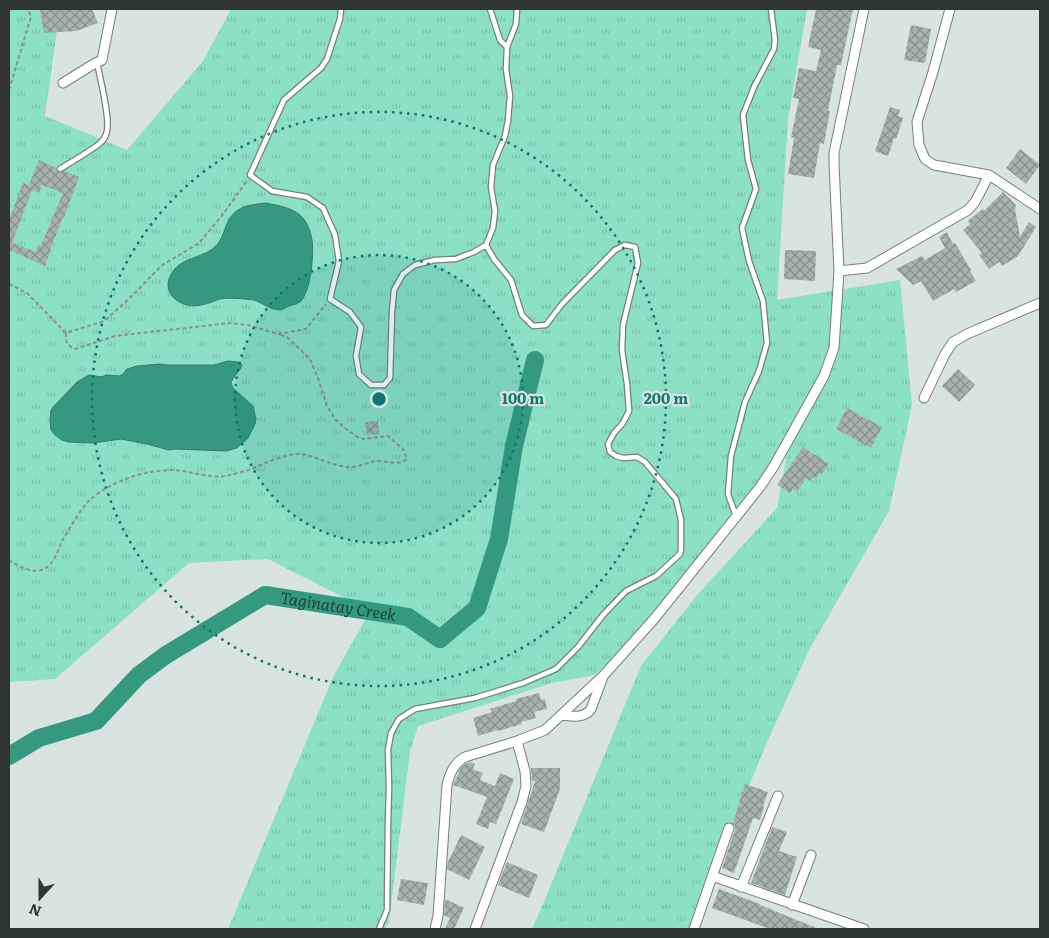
<svg xmlns="http://www.w3.org/2000/svg" width="1049" height="938" font-family="Literata,serif">
<style>
.grass{fill:url(#grass-tufts)}
.water{fill:#34997f;stroke:#337b68}
.lines{fill:none;stroke-linecap:round;stroke-linejoin:round}
.river{stroke:#34997f;stroke-width:18}
.building{fill:url(#building-cross-hatch);fill-rule:evenodd}
.service-casing{stroke:#757f7b;stroke-width:7}
.minor-casing{stroke:#757f7b;stroke-width:11}
.path{stroke:#8b9290;stroke-width:2;stroke-dasharray:4 2.5;stroke-linecap:butt}
.service{stroke:#fff;stroke-width:4.5}
.minor{stroke:#fff;stroke-width:9}
.ring{fill:none;stroke:#0f766e;stroke-width:2.5;stroke-dasharray:2.5 5}
.labels{text-anchor:middle;stroke-width:4.5;stroke-linejoin:round;paint-order:stroke}
.water-label{font-size:16px;font-style:italic;fill:#1a4539;stroke:#d9e3e0}
.centre{fill:#0f766e;stroke:#d9e3e0;stroke-width:2.5}
.ring-label{font-size:15px;text-anchor:middle;font-weight:bold;fill:#0f766e;stroke:#d9e3e0;stroke-width:4.5;stroke-linejoin:round;paint-order:stroke}
</style>
<defs>
<pattern id="grass-tufts" width="24" height="20" patternUnits="userSpaceOnUse" patternTransform="scale(1.25)"><rect width="24" height="20" fill="#8be0c6"/><path d="M3 7l-1-3M5 7V3M7 7l1-3M15 17l-1-3M17 17v-4M19 17l1-3" fill="none" stroke="#78c1ab"/></pattern>
<pattern id="building-cross-hatch" width="8" height="8" patternUnits="userSpaceOnUse" patternTransform="scale(1.25)"><rect width="8" height="8" fill="#a7b1ae"/><path d="M0 0l8 8M0 8l8-8" fill="none" stroke="#88918e"/></pattern>
</defs>
<rect width="100%" height="100%" fill="#d9e3e0"/>
<path class="grass" d="M9,9H52L58,23L45,116L127,150L203,61L231,9H807L788,119L777,300L900,280L912,405L889,511L809,650L768,740L727,839L699,929H532L543,904L641,666L698,594L777,508L790,437L725,527L652,617L620,652L595,675L552,683L418,726L410,751L389,922L385,929H228L334,675L370,611L268,559L189,563L55,679L9,682Z"/>
<path class="water" d="M266,203C291,208 307,211 312,240C314,253 311,292 300,302C297,304 292,305 289,306C285,308 282,310 279,310C269,309 263,303 254,300C247,299 227,297 220,299C216,300 213,302 209,303C202,305 194,307 187,305C169,300 162,285 174,270C184,257 204,258 216,246C221,241 224,232 226,226C234,206 248,205 266,203Z
M228,361L238,362L242,365C241,370 233,376 231,383L233,388L253,406L256,419L255,424L248,438L237,448L226,451L175,449L169,450L147,444L121,439L93,443L69,442L62,440L55,435L51,430L50,421L51,410L54,406L77,382L89,375L102,377L106,375L120,376L123,374L127,369L137,366L160,364L166,365H214Z"/>
<g class="lines">
<path class="river" id="s1" d="M9,756L39,738L96,721L139,675L166,655L265,595L408,617L440,639L477,608L499,539L514,446L535,360"/>
</g>
<path class="building" d="M40,9H92L98,23L76,31L44,33Z
M816,9H853L841,65H837L828,111H830L824,144L820,143L814,178L788,174L794,138L791,137L799,99L793,98L799,68L816,71L821,50L808,47Z
M911,25L931,29L925,63L904,60Z
M890,107L900,110L898,116L903,118L896,139L894,138L888,156L875,151Z
M1020,149L1040,165L1026,184L1006,168Z
M39,160L56,168V171L59,173L64,171L79,177L64,217H63L50,250H51L45,266L9,250V220L23,183L29,185ZM42,185L63,193L41,246L38,245L36,252L12,243L32,190L39,193Z
M1003,192L1016,205L1015,209L1020,237L1029,222L1036,227L1018,256L1002,266L999,262L989,269L979,255L982,253L963,230L970,224L968,221L983,209L984,211Z
M947,232L953,244L955,243L971,270L970,271L976,281L956,292L954,289L933,301L921,281L913,285L896,269L922,256L925,260L945,248L939,237Z
M785,250L816,251L815,281L784,279Z
M958,369L975,385L959,402L942,386Z
M847,408L882,427L871,448L836,429Z
M378,421L379,434L367,435L365,422Z
M803,447L829,464L821,475L819,473L816,478L813,477L810,481L806,478L797,492L793,489L790,493L777,485Z
M539,693L541,700L545,699L547,709L534,712L536,718L521,722L522,724L498,731L497,730L478,736L473,718L492,712L490,709L516,701V699Z
M470,762L475,764L473,769L483,773L480,780L495,786L500,773L514,779L496,824L490,822L488,829L476,824L487,797L453,785L460,769L465,764Z
M531,768H560V789L544,832L521,824L535,781H532Z
M745,784L768,792L763,806L764,807L760,820L753,818L734,873L722,868L735,830V826L733,823Z
M772,827L787,832L779,851L797,857L785,895L751,883Z
M461,835L485,847L469,880L447,869L448,862Z
M507,862L538,875L529,898L498,885Z
M401,879L428,883L424,905L397,900Z
M719,889L760,904V905L819,929H770L712,908Z
M445,899L464,908L454,929H445L450,918L444,915Z"/>
<g class="lines">
<defs>
<path id="service" d="M341,9L340,19L327,59L321,68L284,100L250,175L272,191L307,197L323,208L335,235L339,261L330,299L350,312L361,327L356,356L359,374L371,385H384L390,378L392,312L394,290L403,274L415,265L435,260L456,259L474,252L486,245L493,228L495,211L491,187L493,165L505,136L508,121L510,96L506,69L507,47L516,24L517,9
M490,9L500,40L507,47
M60,169C71,162 89,152 99,144C103,141 106,136 107,131C110,116 100,79 97,62
M736,516L728,494L731,456L745,402L759,371L767,343L763,301L749,261L742,228L756,189L748,160L743,115L754,87L774,49L775,40L771,9
M379,929L387,910L388,823L389,787L388,750L391,733L399,719L415,709L475,698L523,683L556,669L578,647L603,615L626,591L656,576L680,554L681,550V520L676,499L645,462L637,457L623,458L616,456L610,452L608,444L614,433L623,423L629,411L627,384L622,350L623,325L638,263L635,247L625,245L615,250L562,304L546,325L533,326L522,315L511,280L494,259L486,245"/>
<path id="minor" d="M950,9L933,72L917,122L919,145L925,159L934,165L989,175L1040,209
M63,83L92,65L102,60L112,9
M839,271L867,268L968,210L975,202L989,175
M924,398L945,354L953,342L967,334L1040,303
M561,715C572,716 584,719 591,709L603,677
M712,876L864,929
M741,887L778,796
M792,905L811,855
M435,929L438,916L447,785C450,773 454,763 465,757L517,741L545,730L604,675L655,618L760,487L774,466L824,376L834,348L839,271L834,164V153L864,9
M475,929L522,802L526,786L525,771L517,741
M694,929L729,828"/>
</defs>
<use href="#service" class="service-casing"/>
<use href="#minor" class="minor-casing"/>
<path class="path" d="M9,90L31,17L28,9
M246,182L224,213L199,243L161,266L129,299L104,321L66,333C65,342 67,345 75,349L115,336L230,323L248,325L278,334L306,329L326,304
M9,284L27,293L66,333
M9,560C19,567 36,576 47,567C55,561 58,550 62,541C70,529 77,514 87,503C100,488 131,475 151,472C158,471 166,470 173,470C192,471 211,480 230,475C235,474 242,472 248,470C261,465 289,452 302,454C318,457 332,466 349,467C359,468 368,461 378,461C388,461 399,466 407,459L403,449L388,436L364,439L359,438L346,429L335,419L327,406L319,381L310,359L287,337L278,334"/>
<use href="#service" class="service"/>
<use href="#minor" class="minor"/>
</g>
<circle cx="379" cy="399" r="144" fill="#0f766e" fill-opacity=".12"/>
<g class="ring">
<circle cx="379" cy="399" r="144"/>
<circle cx="379" cy="399" r="287"/>
</g>
<g class="labels">
<g class="water-label">
<text dy="6" stroke="none"><textPath href="#s1" startOffset="381">Taginatay Creek</textPath></text>
</g>
</g>
<circle cx="379" cy="399" r="8" class="centre"/>
<g class="ring-label">
<text x="523" y="404">100 m</text>
<text x="666" y="404">200 m</text>
</g>
<rect width="1049" height="938" fill="none" stroke="#303432" stroke-width="20"/>
<g transform="translate(40 898) rotate(201)" stroke="#d9e3e0" stroke-width="4" paint-order="stroke">
<path d="M0-4L9 19L0 12L-9 19Z" fill="#303432"/>
<text y="-8" font-size="14" font-weight="bold" text-anchor="middle" fill="#303432">N</text>
</g>
</svg>
